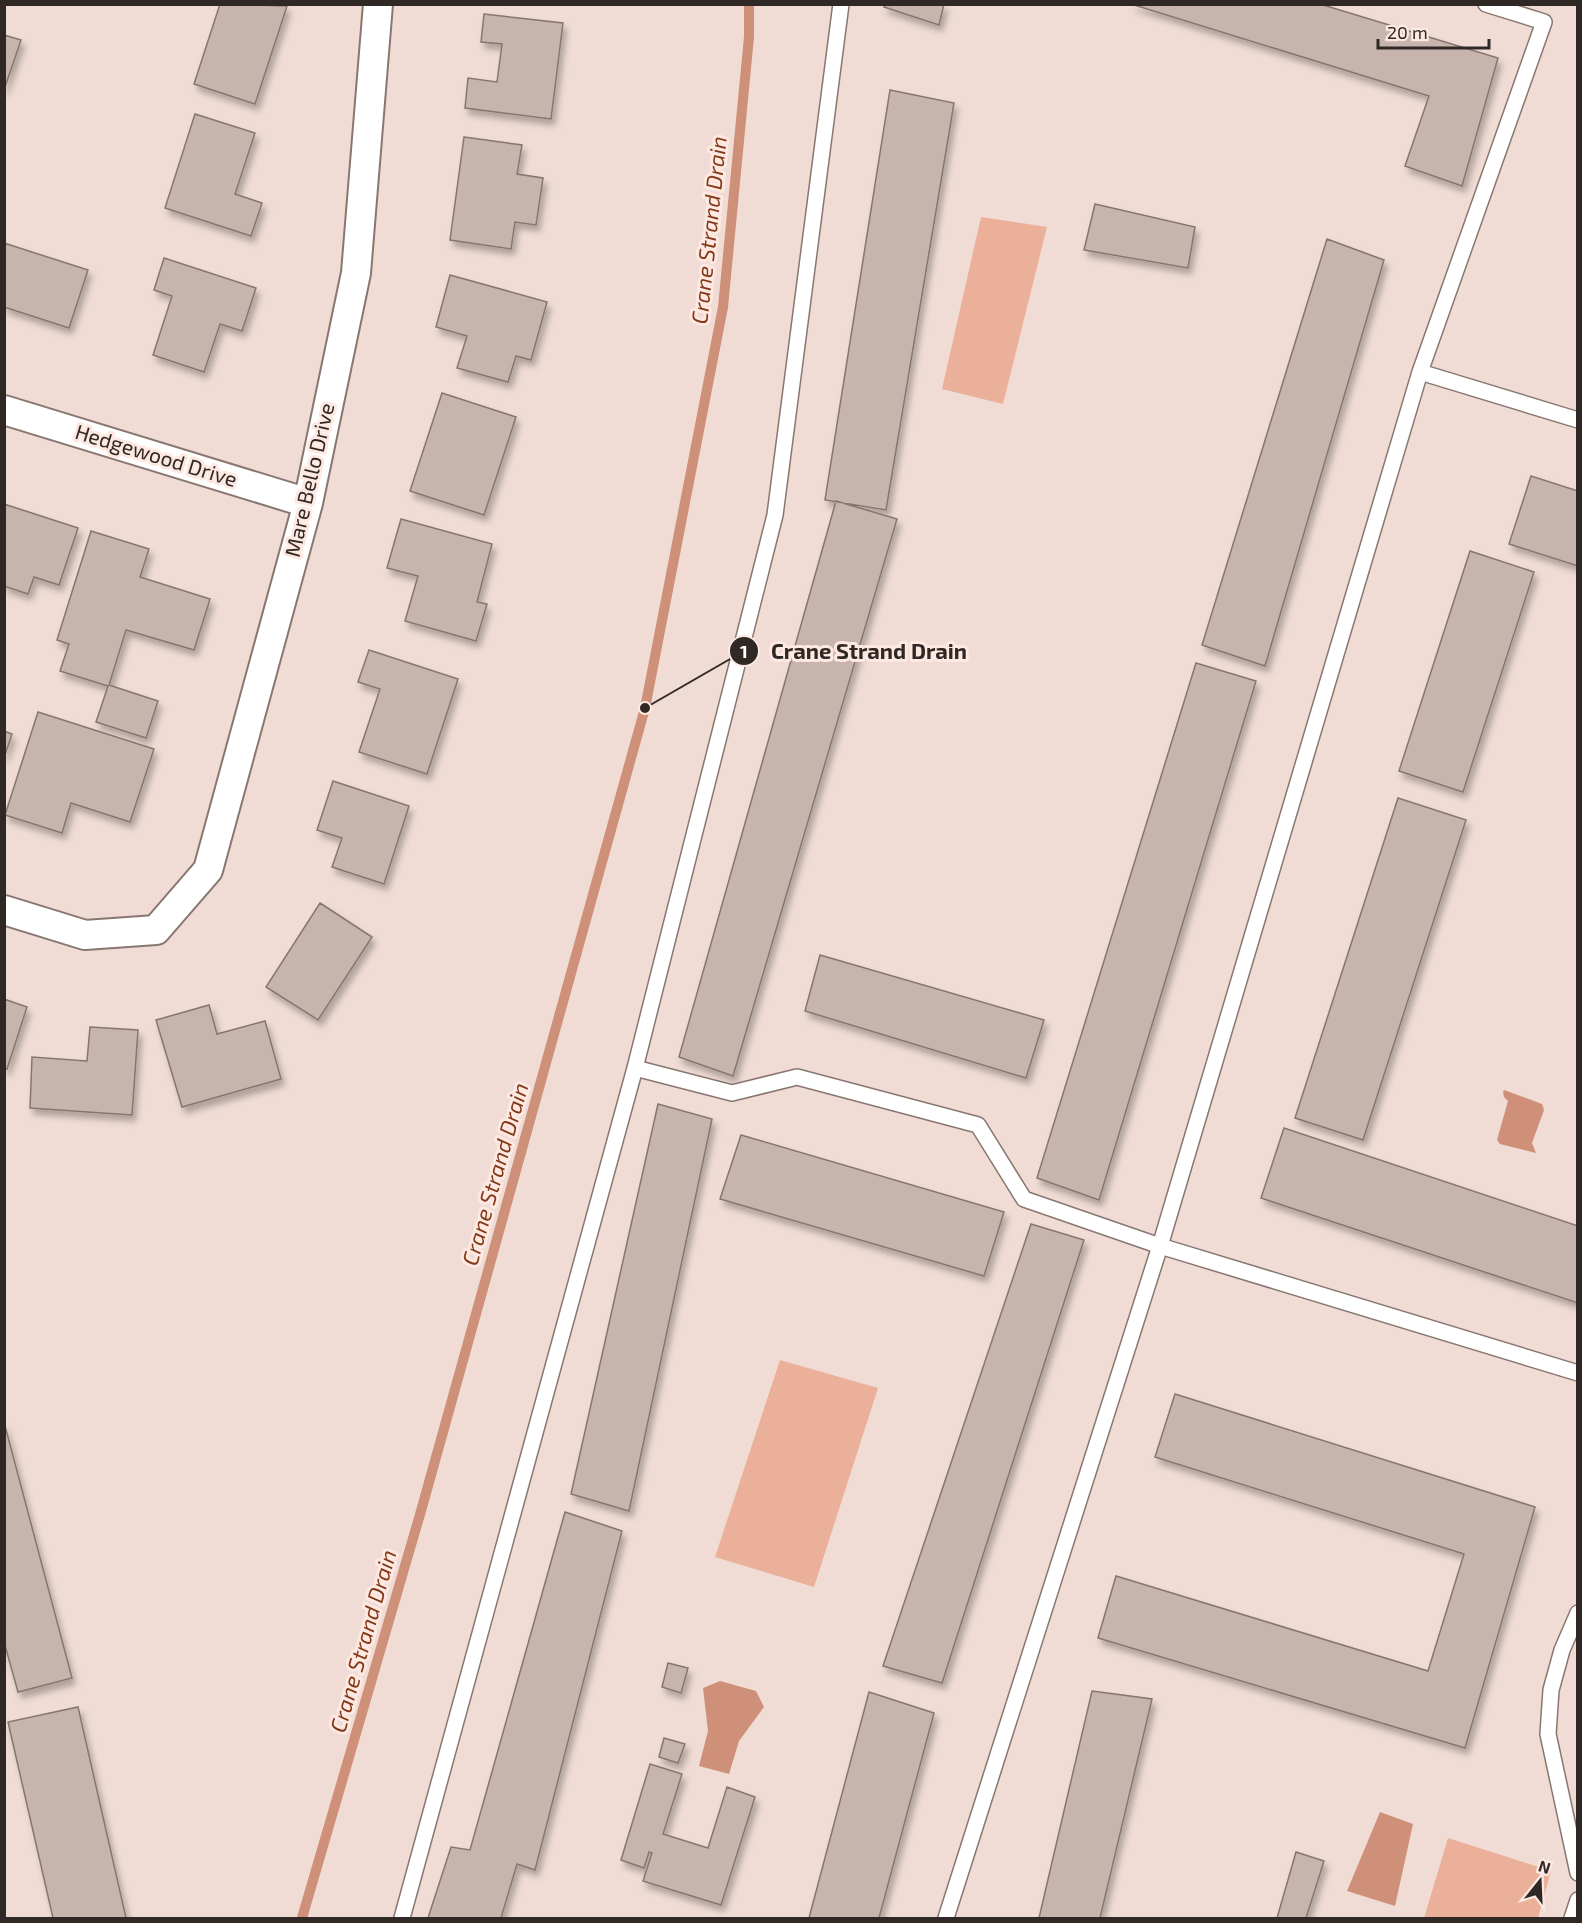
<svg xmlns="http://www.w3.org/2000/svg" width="1582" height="1923" font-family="'Exo 2',sans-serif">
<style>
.green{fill:#ebb09a}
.water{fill:#ce9079}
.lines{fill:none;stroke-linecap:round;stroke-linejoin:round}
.stream{stroke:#ce9079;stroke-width:10}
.building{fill:#c7b4ad;stroke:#87756f;stroke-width:1.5;filter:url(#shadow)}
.lane-casing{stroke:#887770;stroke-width:18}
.street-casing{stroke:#887770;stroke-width:32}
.lane{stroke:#fff;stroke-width:15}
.street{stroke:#fff;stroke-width:28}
.labels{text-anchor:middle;stroke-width:6;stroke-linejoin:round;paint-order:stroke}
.street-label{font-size:21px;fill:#2f2825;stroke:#fde9e2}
.water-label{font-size:22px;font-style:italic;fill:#833818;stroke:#fde9e2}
.leader{fill:none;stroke:#2f2825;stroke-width:2}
.callout-dot{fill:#2f2825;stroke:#fde9e2;stroke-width:2}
.mark-label{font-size:18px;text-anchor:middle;font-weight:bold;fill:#fff}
.callout-label{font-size:22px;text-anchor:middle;font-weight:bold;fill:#2f2825;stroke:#fde9e2;stroke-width:6;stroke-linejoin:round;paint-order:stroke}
</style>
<defs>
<filter id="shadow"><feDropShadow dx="3.5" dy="6" stdDeviation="3" flood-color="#0004"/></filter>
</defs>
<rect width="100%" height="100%" fill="#f0dcd5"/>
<path class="green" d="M981,217L1047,227L1003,404L942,389Z
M780,1360L878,1388L814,1587L715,1557Z
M1448,1838L1551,1871L1538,1918H1424Z"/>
<path class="water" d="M1504,1090L1542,1104L1544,1110L1532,1143L1536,1153L1500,1144L1497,1140L1508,1101L1504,1097L1503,1092Z
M720,1681L756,1691L764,1707L739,1741L729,1774L699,1766L708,1731L703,1688Z
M1380,1812L1413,1824L1395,1906L1347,1891Z"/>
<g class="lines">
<path class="stream" d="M302,1918L421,1511L645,708L723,307L749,37V4"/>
</g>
<path class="building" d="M220,4L287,6L255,104L194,84Z
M885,4H944L939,25L884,7Z
M1131,4H1320L1498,58L1462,186L1405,166L1429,96Z
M484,14L563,23L551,119L465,108L468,78L497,82L502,44L481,42Z
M4,35L21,40L4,90Z
M890,90L954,103L886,510L825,500Z
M195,114L255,133L235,194L262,203L251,236L165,208Z
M464,137L522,145L517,174L543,178L536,225L515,222L511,249L450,240Z
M1095,204L1195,227L1188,268L1084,250Z
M1327,239L1384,260L1265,666L1202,645Z
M4,243L88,270L69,328L4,307Z
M164,258L256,288L242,331L220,324L204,372L153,355L172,296L154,290Z
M450,275L547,302L531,360L516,356L508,382L457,368L467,336L436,327Z
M442,393L516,417L484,515L410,491Z
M1531,476L1578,491V566L1509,544Z
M836,501L897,519L733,1076L679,1057Z
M4,504L78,528L59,585L34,577L28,594L4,586Z
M401,519L492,544L477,602L487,604L476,641L405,621L418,576L387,568Z
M91,531L149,549L140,577L210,599L194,650L126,630L109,685L158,701L146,738L96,722L108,686L60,671L69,644L57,640Z
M1470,551L1534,572L1463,792L1399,771Z
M369,650L458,679L427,774L359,752L380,689L358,682Z
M1196,663L1256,681L1099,1200L1037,1178Z
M38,712L154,749L130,822L71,803L62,833L5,815Z
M4,731L12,734L4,758Z
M333,781L409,806L384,884L332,867L342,838L317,830Z
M1398,798L1466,820L1363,1140L1295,1118Z
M320,903L372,937L318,1020L266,987Z
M820,955L1044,1020L1026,1078L805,1011Z
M4,999L27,1007L7,1069L4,1068Z
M209,1005L217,1034L265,1021L281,1079L182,1107L156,1020Z
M90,1027L138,1030L132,1115L30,1108L32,1057L87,1061Z
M658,1104L712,1119L629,1511L571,1494Z
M1284,1128L1578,1226V1303L1261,1198Z
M741,1135L1004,1212L984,1276L720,1199Z
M1031,1224L1084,1240L942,1683L883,1666Z
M1175,1394L1535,1507L1465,1748L1098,1638L1116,1576L1428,1671L1464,1554L1155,1457Z
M4,1422L72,1678L18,1692L4,1642Z
M565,1512L622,1531L535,1870L517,1864L501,1918H428L451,1847L470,1850Z
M668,1663L688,1668L681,1693L662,1687Z
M1092,1691L1152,1699L1100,1918H1039Z
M869,1692L934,1713L879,1918H809Z
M78,1707L126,1918H53L8,1722Z
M664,1738L685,1744L678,1763L659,1757Z
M650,1764L682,1774L663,1834L708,1848L727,1787L755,1797L721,1905L643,1881L652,1853L649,1852L644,1868L621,1860Z
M1296,1852L1324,1861L1306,1918H1277Z"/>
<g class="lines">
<defs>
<path id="lane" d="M1420,372L1578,420
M635,1068L732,1093L797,1077L978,1125L1024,1199L1160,1246L1578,1373
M1578,1613L1562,1650L1551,1690L1548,1734L1578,1873
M402,1918L635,1068L775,515L841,4
M946,1918L1160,1246L1420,372L1544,22L1486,4
M1572,1918L1578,1900"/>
<path id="street" d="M4,410L308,503
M4,910L85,935L156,930L208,870L308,503L356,273L378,4"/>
</defs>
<use href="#lane" class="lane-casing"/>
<use href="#street" class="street-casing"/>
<use href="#lane" class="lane"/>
<use href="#street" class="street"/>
</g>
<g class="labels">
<g class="street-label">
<text transform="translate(156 456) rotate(17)" y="7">Hedgewood Drive</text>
<text transform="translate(310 480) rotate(-77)" y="7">Mare Bello Drive</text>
</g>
<g class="water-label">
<text transform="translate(709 230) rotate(-84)" y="8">Crane Strand Drain</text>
<text transform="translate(495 1174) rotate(-74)" y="8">Crane Strand Drain</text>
<text transform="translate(363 1641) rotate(-74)" y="8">Crane Strand Drain</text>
</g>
</g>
<path class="leader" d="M645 708L744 651"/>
<g class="callout-dot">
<circle cx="645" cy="708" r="6"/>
<circle cx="744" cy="651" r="15"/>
</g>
<g class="mark-label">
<text x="744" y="658">1</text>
</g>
<g class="callout-label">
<text x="869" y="659">Crane Strand Drain</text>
</g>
<rect width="1582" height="1923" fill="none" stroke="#2f2825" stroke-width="12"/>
<g transform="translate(1540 1881) rotate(18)" stroke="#fde9e2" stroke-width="4.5" paint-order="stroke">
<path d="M0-4.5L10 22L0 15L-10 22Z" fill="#2f2825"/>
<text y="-9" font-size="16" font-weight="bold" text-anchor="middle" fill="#2f2825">N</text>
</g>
<path d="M1378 39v9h111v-9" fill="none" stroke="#2f2825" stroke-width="3"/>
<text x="1387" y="39" font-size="18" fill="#2f2825" stroke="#fde9e2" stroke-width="4.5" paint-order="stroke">20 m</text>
</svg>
